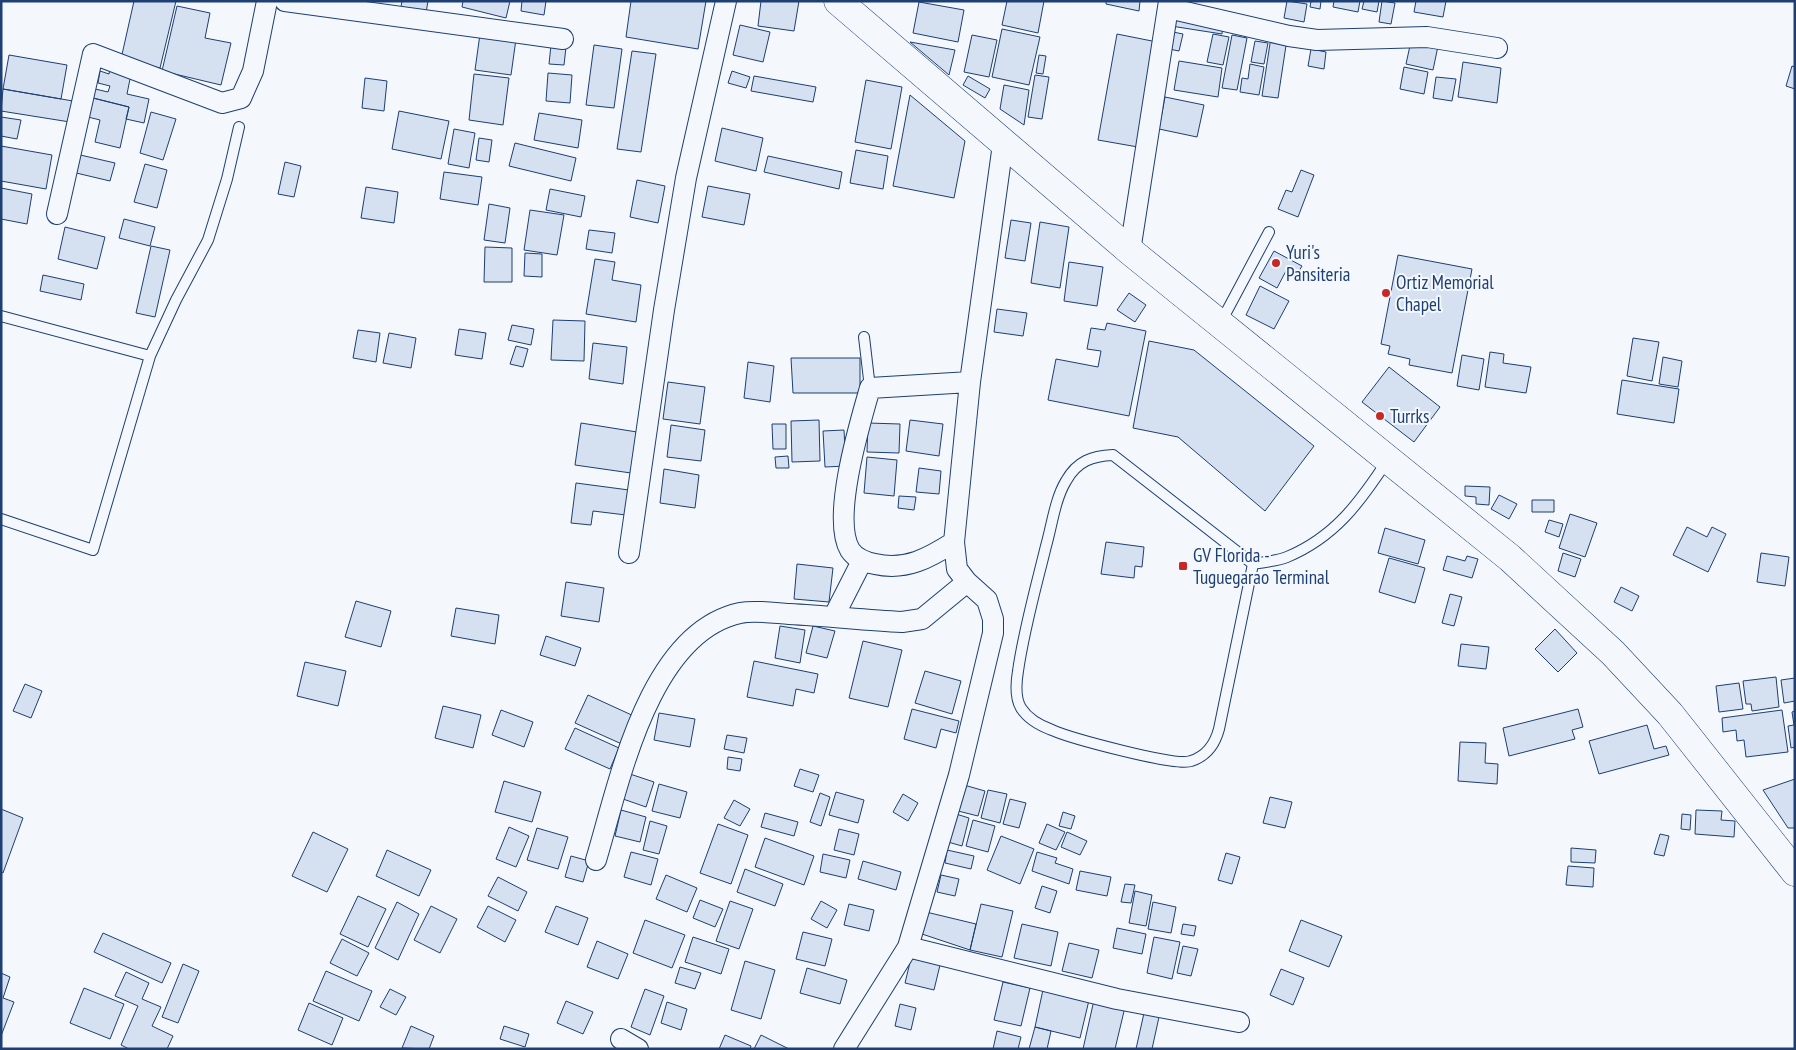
<svg xmlns="http://www.w3.org/2000/svg" width="1796" height="1050" font-family="'PT Sans Narrow',sans-serif">
<style>
.building{fill:#d5e0f0;stroke:#1d3f73}
.lines{fill:none;stroke-linecap:round;stroke-linejoin:round}
.service-casing{stroke:#1d3f73;stroke-width:12}
.minor-casing{stroke:#1d3f73;stroke-width:22}
.trunk-casing{stroke:#1d3f73;stroke-width:29}
.service{stroke:#f4f7fb;stroke-width:10}
.minor{stroke:#f4f7fb;stroke-width:20}
.trunk{stroke:#f4f7fb;stroke-width:28}
.poi-dot{fill:#c62828;stroke:#f4f7fb;stroke-width:2}
.labels{text-anchor:middle;stroke-width:4;stroke-linejoin:round;paint-order:stroke}
.poi-label{font-size:19px;fill:#1d3f73;stroke:#f4f7fb;text-anchor:start}
</style>
<rect width="100%" height="100%" fill="#f4f7fb"/>
<path class="building" d="M134,1H176L160,68L121,59Z
M402,1H428L426,13L401,7Z
M463,1H510L506,18L462,7Z
M522,1H546L544,15L521,11Z
M631,1H706L698,49L626,37Z
M761,1H799L794,31L758,26Z
M1007,1H1044L1038,33L1002,25Z
M1106,1H1140L1139,11L1106,4Z
M1287,1L1307,4L1304,22L1284,18Z
M1311,1H1321L1320,9L1310,7Z
M1334,1H1360L1358,12L1333,7Z
M1364,1H1379L1377,12L1362,9Z
M1382,1L1395,3L1391,24L1379,22Z
M1416,1H1446L1443,17L1414,12Z
M919,2L964,10L958,42L913,33Z
M177,6L210,13L205,38L231,43L221,85L162,71Z
M1173,17L1223,24L1222,34L1171,26Z
M740,25L770,32L763,62L733,55Z
M1002,29L1040,37L1029,85L992,77Z
M1168,31L1183,34L1179,51L1164,48Z
M480,34L516,39L511,75L475,70Z
M1117,34L1157,42L1138,147L1098,140Z
M1213,34L1229,37L1223,65L1207,62Z
M972,35L997,40L989,77L964,72Z
M1232,35L1247,38L1237,90L1222,88Z
M1271,37L1287,39L1278,98L1262,96Z
M1255,41L1268,43L1264,64L1251,62Z
M1411,41L1438,46L1433,70L1406,64Z
M910,42L955,50L949,75Z
M551,45L566,47L564,65L549,64Z
M594,45L622,49L614,108L586,105Z
M1311,49L1326,52L1324,69L1308,66Z
M632,51L656,54L641,152L617,149Z
M9,55L67,65L61,99L3,89Z
M1039,55L1046,56L1043,74L1036,73Z
M1179,61L1222,68L1218,97L1174,90Z
M1463,62L1501,68L1497,103L1458,97Z
M1250,64L1264,67L1259,95L1240,92L1242,78L1248,79Z
M1792,66L1795,67V89L1786,86Z
M1404,67L1428,72L1424,94L1400,89Z
M110,69L131,74L127,94L149,99L144,123L126,119L129,107L93,98L95,89L108,92L110,86L98,83L100,71L109,74Z
M732,71L750,77L746,88L728,83Z
M548,73L572,75L570,103L546,101Z
M474,74L509,78L503,125L469,120Z
M1035,75L1049,77L1042,119L1028,117Z
M754,76L816,87L813,102L751,91Z
M968,76L990,89L985,98L963,85Z
M1436,77L1456,79L1452,101L1433,98Z
M365,78L387,81L384,111L362,108Z
M866,80L902,87L891,149L855,142Z
M1004,85L1029,90L1024,125L1000,109Z
M3,89L73,101L70,122L1,111Z
M910,95L965,141L954,198L893,186Z
M1165,97L1204,105L1197,137L1159,129Z
M93,98L129,107L120,148L95,142L100,120L88,117Z
M399,111L449,121L441,159L392,149Z
M151,112L176,119L163,160L140,153Z
M539,113L582,120L578,148L534,140Z
M1,117L21,120L17,139L1,136Z
M722,128L763,138L756,171L715,161Z
M454,129L475,133L469,168L448,164Z
M479,138L492,140L489,162L476,160Z
M515,143L576,158L571,181L509,166Z
M1,146L52,155L46,189L1,181Z
M856,150L888,156L883,189L850,183Z
M76,154L115,163L110,181L72,172Z
M768,156L842,172L839,189L764,172Z
M285,162L301,166L294,197L278,194Z
M145,164L167,170L157,208L134,202Z
M1301,170L1314,175L1298,217L1278,209L1286,190L1292,192Z
M444,172L482,177L478,205L440,199Z
M637,180L665,186L658,223L630,217Z
M708,186L750,194L744,225L702,217Z
M366,187L398,192L394,223L361,218Z
M1,188L32,194L27,224L1,219Z
M550,189L585,196L581,217L546,210Z
M489,204L510,208L505,243L484,240Z
M530,210L564,215L557,255L524,250Z
M124,219L155,227L150,246L119,238Z
M1011,220L1031,223L1025,261L1005,258Z
M1040,222L1069,227L1060,288L1031,283Z
M65,227L105,237L97,269L58,259Z
M589,230L615,233L612,253L586,249Z
M151,246L170,250L155,317L136,313Z
M485,247L512,248V282H484Z
M1274,251L1302,266L1296,276L1286,271L1277,288L1259,278Z
M525,253L542,254V277L524,276Z
M1398,255L1472,269L1452,373L1409,365L1410,359L1388,354L1390,346L1381,344Z
M595,259L615,262L612,280L641,285L636,322L586,314Z
M1069,262L1103,267L1097,306L1064,301Z
M43,275L84,284L81,300L40,291Z
M1260,286L1289,301L1274,329L1246,315Z
M1129,293L1146,305L1135,322L1117,310Z
M997,309L1027,313L1023,336L994,332Z
M553,320L585,321L584,361L551,360Z
M1107,323L1146,331L1129,416L1048,400L1056,359L1098,367L1101,351L1087,349L1091,328L1105,330Z
M512,325L534,329L531,345L508,340Z
M459,329L486,333L482,359L455,355Z
M358,330L380,333L376,362L353,358Z
M389,333L416,338L411,368L383,363Z
M1633,338L1659,342L1652,381L1627,376Z
M1149,341L1194,350L1314,446L1265,511L1178,437L1133,428Z
M593,343L627,347L623,384L589,379Z
M516,346L528,349L523,367L510,364Z
M1490,352L1504,354L1503,363L1531,367L1526,393L1485,387Z
M1462,355L1484,359L1479,390L1457,386Z
M1663,357L1682,361L1678,387L1659,384Z
M791,358H860V393H793Z
M748,362L774,366L770,402L744,398Z
M1389,367L1440,407L1414,442L1362,402Z
M1622,380L1679,389L1674,423L1617,414Z
M668,382L705,387L700,424L663,419Z
M819,420L820,461L792,462L791,421Z
M910,420L943,424L939,456L906,451Z
M581,423L637,432L631,473L575,465Z
M868,423L900,424L899,453L867,452Z
M772,424H786V449H773Z
M671,425L705,430L701,461L667,457Z
M844,430L846,466L825,467L823,431Z
M788,456L789,468H776L775,457Z
M867,457L897,460L894,496L864,493Z
M919,468L941,471L939,494L916,492Z
M664,469L699,475L695,508L660,503Z
M576,483L629,490L626,515L593,511L591,525L571,523Z
M1465,486L1490,487L1489,505L1476,504V497L1465,496Z
M1499,495L1517,504L1509,519L1491,509Z
M899,496L916,497L914,510L898,508Z
M1532,500H1554V512H1532Z
M1570,514L1597,523L1585,557L1559,548Z
M1549,520L1563,524L1559,537L1545,532Z
M1687,527L1707,537L1712,527L1726,534L1708,572L1673,555Z
M1385,528L1425,540L1418,564L1378,553Z
M1106,542L1144,547L1142,567L1135,566L1134,578L1101,574Z
M1563,553L1581,559L1575,577L1558,571Z
M1761,553L1789,557L1785,586L1757,582Z
M1447,556L1465,561L1467,556L1478,559L1472,578L1443,570Z
M1389,558L1425,568L1415,603L1379,592Z
M797,564L833,568L829,602L794,599Z
M566,582L604,588L599,622L561,616Z
M1621,587L1639,596L1632,611L1614,602Z
M1450,594L1462,597L1454,626L1442,623Z
M356,601L391,611L381,647L345,637Z
M456,608L499,615L495,644L451,636Z
M780,626L805,630L800,663L775,658Z
M813,626L835,631L827,658L806,653Z
M1555,629L1577,653L1558,672L1535,649Z
M546,636L581,648L575,666L540,655Z
M863,641L902,650L888,707L849,698Z
M1461,644L1489,647L1486,669L1458,666Z
M754,661L818,674L814,693L796,689L793,706L747,697Z
M305,662L346,671L338,706L297,696Z
M925,671L961,681L952,714L915,703Z
M1776,677L1779,707L1752,711L1751,704H1746L1743,681Z
M1795,678V701L1784,703L1781,680Z
M1739,683L1743,709L1719,712L1716,686Z
M25,684L42,691L31,718L13,711Z
M588,695L636,717L624,745L575,723Z
M443,706L481,715L473,748L435,738Z
M912,709L959,721L956,733L941,729L936,748L904,739Z
M1578,709L1583,727L1572,730L1575,739L1509,756L1503,728Z
M501,710L533,722L524,747L492,735Z
M1782,710L1788,752L1746,757L1744,740L1737,741L1736,730L1723,732L1722,718Z
M1795,711V747L1791,748L1788,726L1794,725L1792,712Z
M659,713L695,719L690,747L654,740Z
M1647,725L1654,749L1666,746L1669,755L1599,774L1589,741Z
M575,728L619,748L610,769L565,749Z
M727,735L747,738L744,753L724,749Z
M1460,742L1486,743L1485,763L1498,764L1497,784L1458,781Z
M728,757L742,759L740,771L727,769Z
M800,769L819,775L813,792L794,786Z
M630,774L654,782L646,807L623,799Z
M1795,779V828H1788L1763,790Z
M504,781L541,792L532,822L495,812Z
M659,784L687,792L680,818L652,811Z
M964,785L985,791L978,816L958,811Z
M988,790L1007,794L1000,823L981,818Z
M836,792L864,800L858,823L829,815Z
M820,793L830,797L821,826L810,822Z
M903,794L918,803L908,821L893,812Z
M1270,797L1292,802L1285,828L1263,823Z
M1010,799L1026,803L1019,828L1003,824Z
M734,800L750,809L740,826L724,818Z
M1,809L23,818L3,873L1,872Z
M621,810L646,817L640,842L615,836Z
M1696,810L1722,811L1721,820L1735,821L1734,837L1695,834Z
M1063,812L1075,816L1071,829L1059,826Z
M765,813L798,822L794,836L761,827Z
M956,814L969,818L962,846L948,842Z
M1682,814L1691,815L1690,830L1681,829Z
M973,820L995,826L988,852L966,846Z
M650,821L667,826L659,854L643,850Z
M718,824L748,835L731,884L700,873Z
M1047,824L1065,832L1056,850L1039,843Z
M509,827L529,836L516,867L496,859Z
M537,828L568,837L558,869L527,860Z
M839,829L859,834L854,855L834,850Z
M313,832L348,849L327,892L292,876Z
M1067,832L1087,841L1080,855L1061,847Z
M1660,834L1669,836L1664,856L1654,854Z
M1001,836L1034,849L1020,884L987,870Z
M765,838L814,856L804,885L755,867Z
M1571,848L1596,850L1595,863L1571,862Z
M387,850L431,870L419,896L376,876Z
M947,850L974,856L971,869L945,863Z
M631,852L658,859L651,885L624,877Z
M1037,852L1057,858L1055,863L1073,869L1069,884L1032,871Z
M1226,853L1240,857L1232,884L1218,880Z
M823,854L850,860L846,878L820,872Z
M571,856L589,861L583,882L565,877Z
M863,861L901,872L896,890L858,879Z
M1568,866L1594,868L1593,887L1566,885Z
M745,869L783,884L775,906L737,892Z
M1080,871L1111,877L1107,896L1076,890Z
M666,875L697,888L687,912L656,899Z
M941,875L959,879L955,896L937,892Z
M498,877L527,892L518,911L488,896Z
M1125,884L1135,885L1131,903L1121,902Z
M1042,886L1057,891L1050,913L1035,908Z
M1135,891L1152,895L1146,926L1129,923Z
M358,896L386,909L368,947L340,934Z
M700,900L723,909L715,927L693,918Z
M730,901L753,909L739,949L716,941Z
M821,901L837,910L827,928L811,919Z
M397,902L419,914L398,960L375,948Z
M1153,902L1176,907L1171,933L1148,929Z
M849,904L874,910L869,931L844,925Z
M981,904L1013,911L1002,957L970,950Z
M431,906L457,919L440,953L414,940Z
M488,906L516,920L505,942L477,927Z
M556,906L588,918L578,945L545,932Z
M926,912L976,924L970,950L919,933Z
M645,920L685,935L672,968L633,953Z
M1301,920L1342,936L1329,967L1289,951Z
M1022,924L1058,932L1051,966L1014,958Z
M1183,924L1196,926L1194,936L1181,934Z
M1117,928L1146,934L1142,954L1113,948Z
M803,932L832,939L825,966L796,959Z
M103,933L171,963L162,983L94,952Z
M693,937L729,949L721,974L685,962Z
M1154,937L1180,942L1172,979L1147,973Z
M342,939L369,953L357,976L330,963Z
M597,941L628,954L618,979L587,967Z
M1069,943L1099,950L1092,978L1062,971Z
M1183,946L1198,949L1191,976L1177,973Z
M911,958L940,965L934,990L905,983Z
M745,961L775,970L761,1019L731,1010Z
M183,964L199,971L178,1023L162,1017Z
M680,967L701,973L695,989L675,983Z
M807,968L847,980L840,1004L800,993Z
M1281,969L1304,978L1293,1005L1270,995Z
M326,971L372,991L359,1021L313,1001Z
M126,972L149,983L142,999L161,1007L152,1026L173,1036L167,1049H129L121,1045L138,1006L115,996Z
M1,973L10,977L3,998L14,1002L1,1036Z
M1003,982L1030,988L1021,1026L994,1020Z
M1044,985L1090,996L1080,1038L1035,1027Z
M84,988L124,1004L110,1039L70,1023Z
M390,989L406,997L396,1015L380,1007Z
M645,989L664,996L650,1035L631,1027Z
M1094,1000L1125,1007L1115,1049H1083Z
M566,1001L593,1012L583,1034L557,1023Z
M667,1002L687,1009L681,1030L661,1023Z
M309,1003L343,1018L332,1045L298,1030Z
M900,1004L916,1008L911,1030L895,1026Z
M1144,1013L1159,1017L1152,1049H1136Z
M411,1026L434,1036L429,1049L402,1048Z
M504,1026L529,1034L525,1047L500,1039Z
M1035,1027L1051,1031L1047,1049H1029Z
M997,1031L1021,1037L1018,1049H993Z
M725,1035L751,1046L750,1049H719Z
M761,1035L789,1049H754Z"/>
<g class="lines">
<defs>
<path id="service" d="M1,316L150,356
M1221,322L1269,232
M864,337L870,388
M1,519L93,550L150,356L176,300L208,240L227,179L239,127
M1253,564L1219,729C1215,744 1207,756 1191,761C1176,767 1070,738 1052,730C1041,726 1028,719 1021,708C1015,698 1016,683 1018,671C1024,629 1036,587 1046,546C1052,525 1055,499 1066,481C1077,461 1092,456 1113,455L1253,564C1264,562 1277,561 1287,557C1335,537 1360,502 1387,461"/>
<path id="minor" d="M285,1L563,39
M1168,8L1289,36L1317,40L1427,37L1497,48
M57,214L93,54L222,103L241,98L253,71L267,1
M1130,251L1169,1
M954,542C929,558 906,571 875,564C865,562 856,559 850,550C831,518 860,423 870,388L970,382
M629,553L664,310L686,178L726,1
M834,616L862,561
M596,860C619,784 648,633 740,613C755,610 774,613 789,614C827,616 864,620 902,622L922,619L967,582
M908,947L1117,999L1239,1022
M621,1039L638,1049
M844,1049L908,947L959,775L993,633V619L987,600L967,582L957,569L954,542L970,382L1003,144"/>
<path id="trunk" d="M838,1L1130,251L1510,558L1613,653L1670,714L1795,872"/>
</defs>
<use href="#service" class="service-casing"/>
<use href="#minor" class="minor-casing"/>
<use href="#trunk" class="trunk-casing"/>
<use href="#service" class="service"/>
<use href="#minor" class="minor"/>
<use href="#trunk" class="trunk"/>
</g>
<g class="poi-dot">
<circle cx="1276" cy="263" r="5"/>
<circle cx="1386" cy="293" r="5"/>
<circle cx="1380" cy="416" r="5"/>
<rect x="1178" y="561" width="10" height="10" rx="2.5"/>
</g>
<g class="labels">
<g class="poi-label">
<text x="1286" y="259">Yuri's<tspan x="1286" dy="22">Pansiteria</tspan></text>
<text x="1396" y="289">Ortiz Memorial<tspan x="1396" dy="22">Chapel</tspan></text>
<text x="1390" y="423">Turrks</text>
<text x="1193" y="562">GV Florida -<tspan x="1193" dy="22">Tuguegarao Terminal</tspan></text>
</g>
</g>
<rect width="1796" height="1050" fill="none" stroke="#1d3f73" stroke-width="5"/>
</svg>
